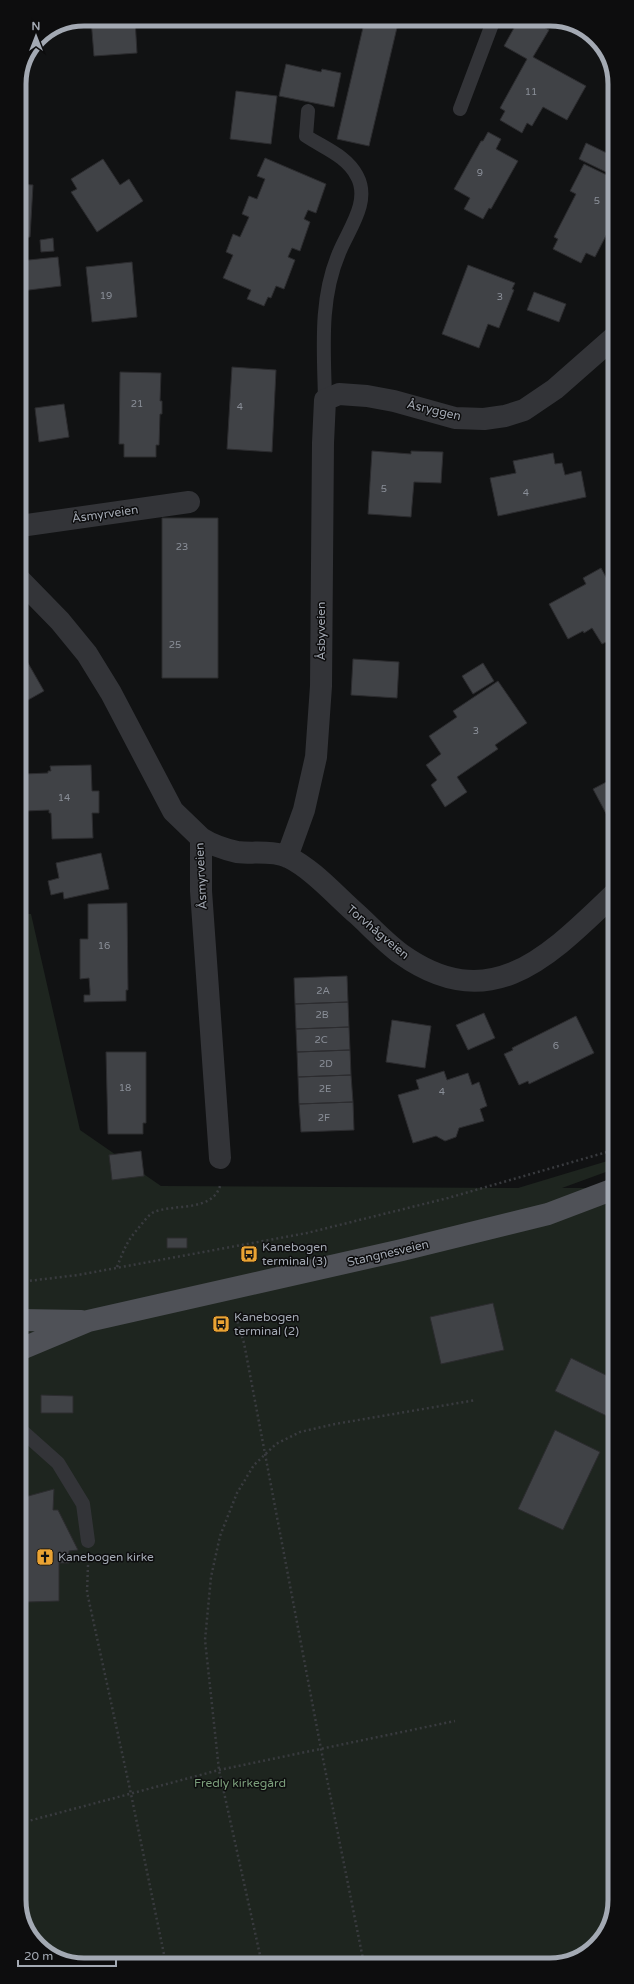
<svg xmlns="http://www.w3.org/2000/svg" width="634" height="1984" font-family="'Varela Round',sans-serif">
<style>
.green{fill:#1e251f}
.building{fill:#404246;stroke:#2c2c2f}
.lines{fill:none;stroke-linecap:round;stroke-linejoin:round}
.path{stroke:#393b3f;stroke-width:2.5;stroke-dasharray:2 3;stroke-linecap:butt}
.service{stroke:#333438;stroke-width:14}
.minor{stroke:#333438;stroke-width:22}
.primary{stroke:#4f5157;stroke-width:22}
.labels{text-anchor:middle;stroke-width:3;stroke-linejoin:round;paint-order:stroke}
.number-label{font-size:10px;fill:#8a8f98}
.street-label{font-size:12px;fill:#a3a9b3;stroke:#0d0d0e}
.poi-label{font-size:12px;fill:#a3a9b3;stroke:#0d0d0e;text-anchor:start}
.park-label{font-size:12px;fill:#7b9e7b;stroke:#0d0d0e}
.rim{fill:none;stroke:#a3a9b3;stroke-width:5}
</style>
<rect width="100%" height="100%" fill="#111213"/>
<path class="green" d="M20,914H31L80,1130L161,1186L518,1188L614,1159V1169L562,1188H614L615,1900L601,1940L566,1963L80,1965L41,1949L21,1916Z"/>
<path class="building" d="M91,19H135L137,53L94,56Z
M365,19H399L369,146L337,139Z
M519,19H530L549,30L533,57L586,86L567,120L543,107L532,126L527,123L522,133L500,120L505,111L500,108L527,59L504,46Z
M286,64L321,72L322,69L341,73L334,107L279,96Z
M236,91L277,96L271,144L230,139Z
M488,132L501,139L496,149L518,161L491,209L489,208L483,219L464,209L470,198L454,189L481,141H483Z
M586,143L613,156V163L608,173L579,159Z
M265,158L326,184L316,213L308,210L304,219L310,222L300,251L292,248L288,257L295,260L284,289L276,286L271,298L268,297L264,306L247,299L251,290L223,278L233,255L226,252L233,234L240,237L249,217L242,214L249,196L257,199L265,179L257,176Z
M103,159L120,185L129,179L143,201L97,232L71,192L77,189L71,179Z
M584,164L613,178V222L595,257L586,253L581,263L553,249L558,239L554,237L576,194L570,191Z
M19,184L33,185L30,237L19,238Z
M53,238L54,251L41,252L40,240Z
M58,257L61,286L21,291L19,261Z
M132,262L137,317L92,322L86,267Z
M468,265L515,283L512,289L514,290L499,328L488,324L479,348L442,334Z
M534,292L566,304L559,322L527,310Z
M232,367L276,370L272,452L227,449Z
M120,372L161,373L160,401H162V414H160L159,445H156V457H124V444H119Z
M64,404L69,437L39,442L35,408Z
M372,451L411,454V451L443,452L441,483L414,482L411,517L368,514Z
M553,453L555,464L562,463L565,475L581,471L586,497L498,516L490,478L516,473L513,461Z
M162,518H218V678H162Z
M601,568L613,590L614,638L602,644L592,628L584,633L583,631L568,639L549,604L586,584L583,578Z
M24,656L44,691L21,704L22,707L20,709V659Z
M353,659L399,662L397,698L351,695Z
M483,663L494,681L473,694L462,676Z
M498,681L527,723L495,745L498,749L457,777L467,792L445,807L431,785L437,780L426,765L441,754L429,736L457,717L453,711Z
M91,765L92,791H99V813H92L93,838L52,839L51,813H49V810L25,811L24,774L48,773V771H51L50,766Z
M614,778V819L610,821L593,789Z
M101,853L109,889L64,899L63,892L51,895L48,881L59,878L56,863Z
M127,903L128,990H126V1001L84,1002V995H90V990L89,978L80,979V939H88V904Z
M347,976L348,1002L295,1004L294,978Z
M348,1002L349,1027L296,1029L295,1004Z
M484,1013L495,1038L468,1050L456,1025Z
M576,1016L594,1053L529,1084L528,1081L519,1085L504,1054L513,1050L512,1048Z
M392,1020L431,1026L425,1068L386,1062Z
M349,1027L350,1050L297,1052L296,1029Z
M350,1050L351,1075L298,1077L297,1052Z
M106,1052H146V1123H143V1134H108Z
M444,1071L447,1080L468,1073L472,1085L479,1082L487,1106L480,1109L484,1121L459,1128L456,1137L445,1141L436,1136L413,1143L398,1095L419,1089L416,1080Z
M351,1075L353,1102L299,1104L298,1077Z
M353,1102L354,1130L301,1132L299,1104Z
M141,1151L144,1176L112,1180L109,1155Z
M167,1238H187V1248H167Z
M493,1303L504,1350L441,1364L430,1317Z
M571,1358L614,1379V1411L611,1418L555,1391Z
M41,1395L73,1396V1413H41Z
M555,1430L600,1452L563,1530L518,1509Z
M54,1489L53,1510H58L78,1550L69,1551V1563H59V1601L28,1602L21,1613V1498Z"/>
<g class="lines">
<path class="path" d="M117,1267C125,1247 127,1241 141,1225C144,1221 148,1216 152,1213C171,1203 212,1213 220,1186
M20,1282L78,1275L307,1233L448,1198L614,1150
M236,1317L244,1343L321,1749L364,1964
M88,1565L87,1592L131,1794L166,1964
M21,1823L219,1770L455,1721
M262,1964L219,1770L205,1640L211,1577L220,1536L237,1493L254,1465L276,1444L300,1432L335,1424L476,1400"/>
<path class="service" d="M460,109L494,19
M308,111L306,136C324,148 347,156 357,176C371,202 348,230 339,253C319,300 324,350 325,400
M21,1430L58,1463L83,1504L88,1541"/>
<path class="minor" d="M20,526L189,502
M20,580L60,621L87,654L111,693L173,811L201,838V891L220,1158
M201,838C212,845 224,849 237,852C253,854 273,850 288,857C314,870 336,896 358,915C372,928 386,943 401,954C491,1018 549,956 614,894
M287,857L304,810L316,757L321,686L323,443L325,400L339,394L367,396L394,401L455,418L484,419L505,416L524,410L555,389L613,338"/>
<path class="primary" d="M21,1320L81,1321
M21,1349L88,1321L402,1250L548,1214L614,1189"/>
</g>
<defs>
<symbol id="bus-square" viewBox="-11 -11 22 22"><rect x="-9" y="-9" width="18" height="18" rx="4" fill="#eaa333" stroke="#0d0d0e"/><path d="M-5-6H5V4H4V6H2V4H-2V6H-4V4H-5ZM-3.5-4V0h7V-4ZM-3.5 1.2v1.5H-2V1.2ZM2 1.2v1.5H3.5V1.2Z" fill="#111"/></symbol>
<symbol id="church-square" viewBox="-11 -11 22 22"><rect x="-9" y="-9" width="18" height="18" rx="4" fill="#eaa333" stroke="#0d0d0e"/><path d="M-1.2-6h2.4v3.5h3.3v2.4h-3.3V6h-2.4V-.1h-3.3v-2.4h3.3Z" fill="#111"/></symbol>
</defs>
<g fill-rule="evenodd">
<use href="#bus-square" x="239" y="1244" width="20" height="20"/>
<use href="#bus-square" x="211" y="1314" width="20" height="20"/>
<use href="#church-square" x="35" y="1547" width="20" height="20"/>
</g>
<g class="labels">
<g class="number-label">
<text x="531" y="95">11</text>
<text x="480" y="176">9</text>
<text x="597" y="204">5</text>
<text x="106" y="299">19</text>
<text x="500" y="300">3</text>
<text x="137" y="407">21</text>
<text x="240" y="410">4</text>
<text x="384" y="492">5</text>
<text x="526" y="496">4</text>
<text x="182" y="550">23</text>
<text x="175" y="648">25</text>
<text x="476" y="734">3</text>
<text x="64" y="801">14</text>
<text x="104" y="949">16</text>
<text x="323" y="994">2A</text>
<text x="322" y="1018">2B</text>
<text x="321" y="1043">2C</text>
<text x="556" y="1049">6</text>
<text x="326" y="1067">2D</text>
<text x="125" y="1091">18</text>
<text x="325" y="1092">2E</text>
<text x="442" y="1095">4</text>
<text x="324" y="1121">2F</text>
</g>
<g class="street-label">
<text transform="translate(434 410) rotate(13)" y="4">Åsryggen</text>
<text transform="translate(105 514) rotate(-8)" y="4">Åsmyrveien</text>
<text transform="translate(321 631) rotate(-90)" y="4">Åsbyveien</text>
<text transform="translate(201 876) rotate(-93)" y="4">Åsmyrveien</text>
<text transform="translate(378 932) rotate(40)" y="4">Torvhågveien</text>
<text transform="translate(388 1253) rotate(-13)" y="4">Stangnesveien</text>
</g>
<g class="poi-label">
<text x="262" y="1251">Kanebogen<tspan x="262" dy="14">terminal (3)</tspan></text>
<text x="234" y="1321">Kanebogen<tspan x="234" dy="14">terminal (2)</tspan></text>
<text x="58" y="1561">Kanebogen kirke</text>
</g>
<g class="park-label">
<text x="240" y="1787">Fredly kirkegård</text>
</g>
</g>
<path d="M0 0H634V1984H0ZM84 26H550A58 58 0 0 1 608 84V1900A58 58 0 0 1 550 1958H84A58 58 0 0 1 26 1900V84A58 58 0 0 1 84 26Z" fill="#0d0d0e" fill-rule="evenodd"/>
<path class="rim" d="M84 26H550A58 58 0 0 1 608 84V1900A58 58 0 0 1 550 1958H84A58 58 0 0 1 26 1900V84A58 58 0 0 1 84 26Z"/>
<g transform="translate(36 36)" stroke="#0d0d0e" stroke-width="3" paint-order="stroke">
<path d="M0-3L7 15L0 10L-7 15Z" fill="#a3a9b3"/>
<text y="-6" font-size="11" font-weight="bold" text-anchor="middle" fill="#a3a9b3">N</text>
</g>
<path d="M18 1960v6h98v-6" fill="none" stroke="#a3a9b3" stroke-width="2"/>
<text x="24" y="1960" font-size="12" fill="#a3a9b3" stroke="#0d0d0e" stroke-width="3" paint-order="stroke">20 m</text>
</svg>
